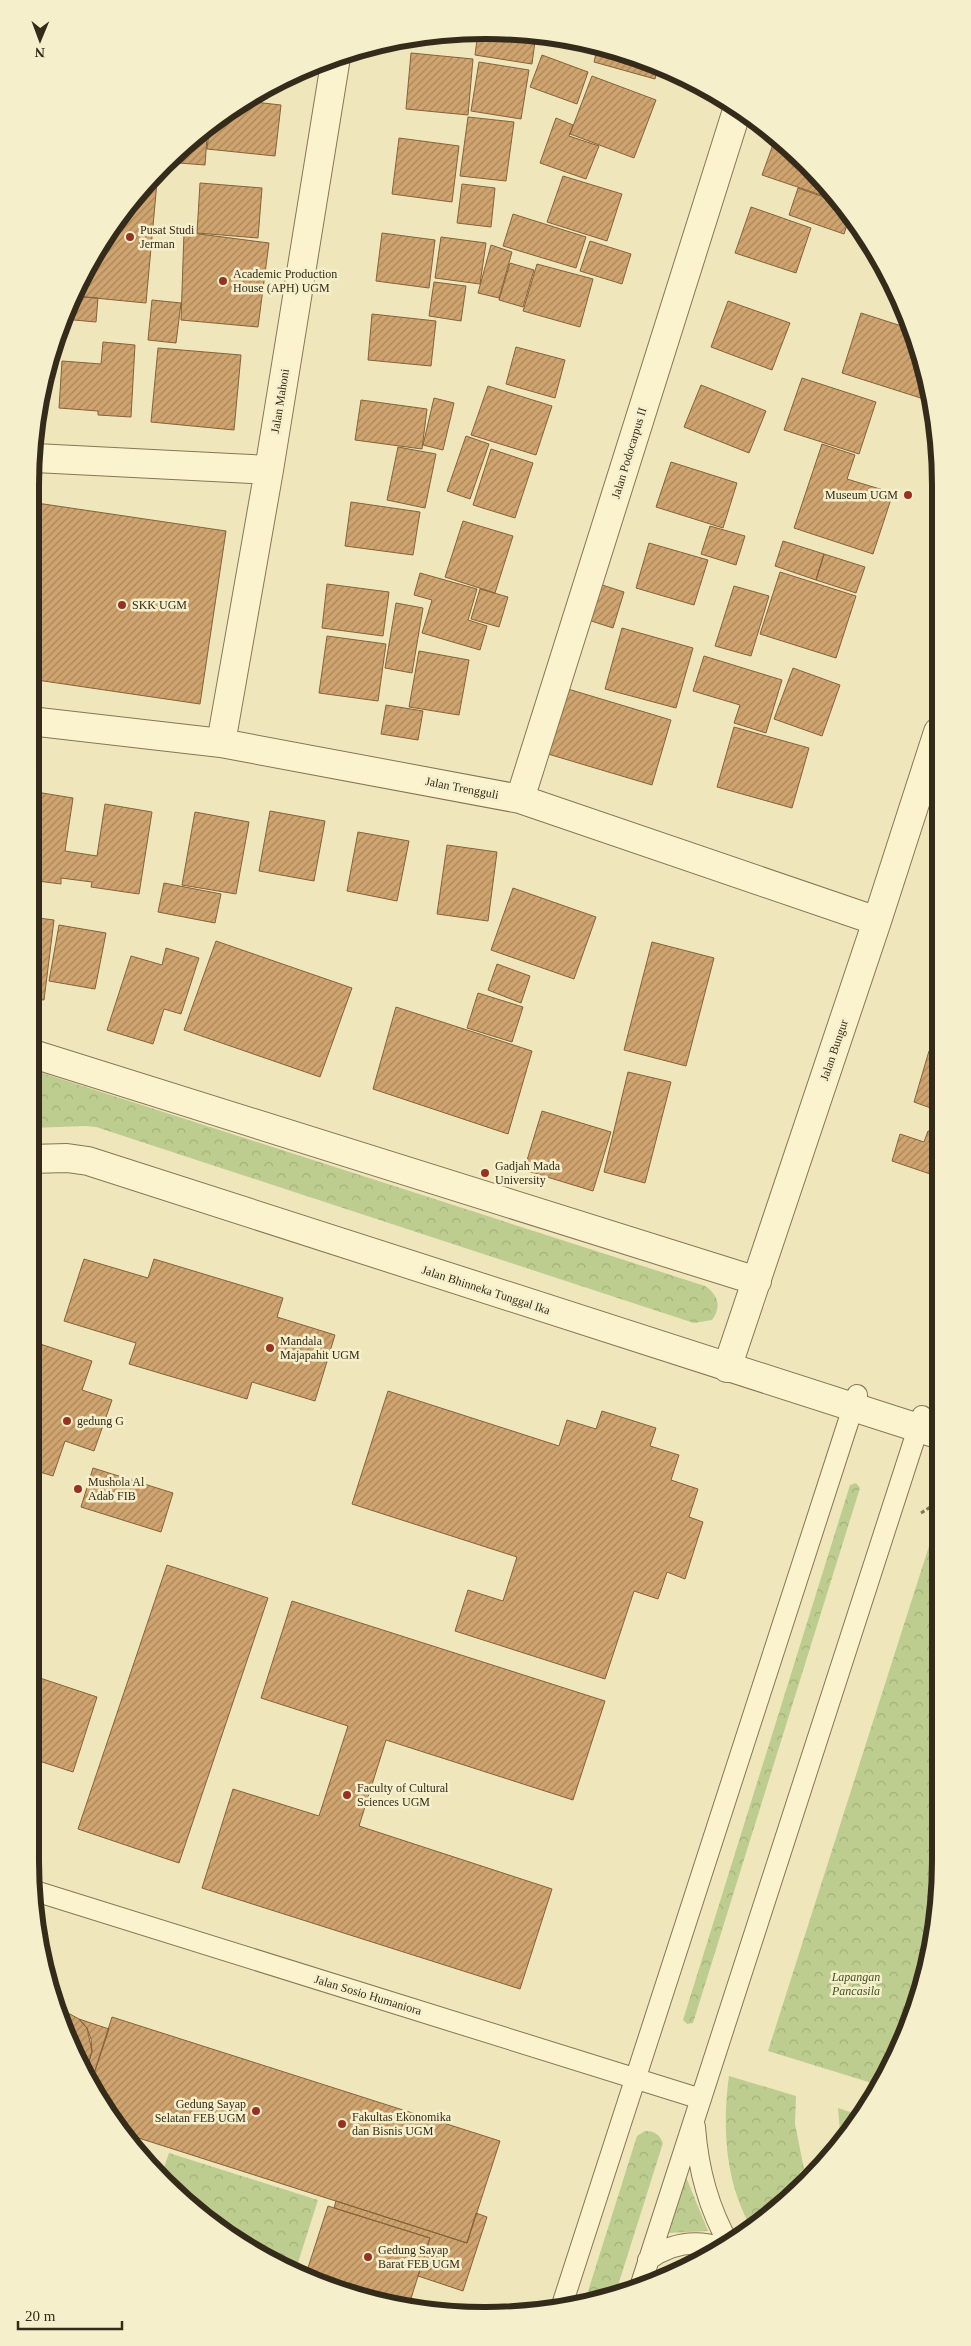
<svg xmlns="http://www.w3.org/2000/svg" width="971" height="2346" font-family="'Times New Roman',serif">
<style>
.grass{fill:url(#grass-tufts)}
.forest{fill:url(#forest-crowns)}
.building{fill:url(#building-hatch);stroke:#86623a}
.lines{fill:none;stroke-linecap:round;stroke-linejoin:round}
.service-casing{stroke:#867655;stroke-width:22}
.minor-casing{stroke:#867655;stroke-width:30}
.path{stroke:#867655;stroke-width:3;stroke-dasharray:4 2.5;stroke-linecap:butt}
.service{stroke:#faf3ce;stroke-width:20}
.minor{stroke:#faf3ce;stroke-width:28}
.poi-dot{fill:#973223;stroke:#f6efcb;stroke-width:2}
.labels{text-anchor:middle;stroke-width:5;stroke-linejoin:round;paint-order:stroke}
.poi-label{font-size:12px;fill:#352b1a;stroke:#f6efcb;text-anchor:start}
.street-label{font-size:12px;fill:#352b1a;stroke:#f6efcb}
.park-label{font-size:12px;font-style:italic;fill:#3f5220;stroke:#f6efcb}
.rim{fill:none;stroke:#352b1a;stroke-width:6}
</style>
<defs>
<pattern id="grass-tufts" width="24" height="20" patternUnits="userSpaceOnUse" patternTransform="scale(1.25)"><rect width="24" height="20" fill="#bdcd8f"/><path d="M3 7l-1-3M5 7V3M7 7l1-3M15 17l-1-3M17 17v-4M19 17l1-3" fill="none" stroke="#a3b07b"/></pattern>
<pattern id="forest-crowns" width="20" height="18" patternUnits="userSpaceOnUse" patternTransform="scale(1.25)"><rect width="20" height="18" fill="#bdcd8f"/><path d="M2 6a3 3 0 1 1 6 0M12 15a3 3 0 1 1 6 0" fill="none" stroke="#a3b07b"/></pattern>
<pattern id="building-hatch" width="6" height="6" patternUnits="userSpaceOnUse" patternTransform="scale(1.25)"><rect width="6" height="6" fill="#cfa46f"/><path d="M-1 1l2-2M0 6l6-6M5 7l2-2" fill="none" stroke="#a9865a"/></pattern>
</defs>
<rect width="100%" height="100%" fill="#efe6bb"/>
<path class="grass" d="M838,2108L859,2115L847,2138L841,2144Z"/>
<path class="forest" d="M30,1069L705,1286C718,1295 722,1306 712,1320L694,1323L96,1127L86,1126L30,1128Z
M856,1483L860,1488L693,2023L687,2024L683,2020L850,1485Z
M929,1546L940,1550L941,1860L917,2007L875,2084L768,2051Z
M729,2076L796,2096L795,2124L804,2169L800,2172L802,2180L751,2227C725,2182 722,2126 729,2076Z
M645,2131C655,2131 659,2134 663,2143L615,2295L584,2304L637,2136Z
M169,2153L318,2200L295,2272L258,2255L161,2176Z
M686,2177L708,2231L669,2233Z"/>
<path class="building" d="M478,32L536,34L532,64L475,55Z
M598,46L632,54L658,67L655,79L594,62Z
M411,53L473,59L468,115L406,109Z
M542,55L588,72L577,104L530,87Z
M479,62L529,70L521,119L471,111Z
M592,76L656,100L634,158L570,134Z
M245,101L281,105L275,156L207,149L210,123Z
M468,117L514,122L506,181L460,176Z
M556,118L573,125L569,136L599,146L586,179L540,163Z
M208,124L205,165L179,163L180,150Z
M399,138L459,146L452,202L392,194Z
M775,139L825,183L821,195L762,175Z
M158,171L146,303L74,296L91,258L103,241H108L109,233L143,185Z
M563,176L622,194L607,241L547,222Z
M200,183L262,188L258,238L197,233Z
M462,184L495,188L491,227L457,223Z
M798,188L838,202L849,219L844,234L789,215Z
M751,207L811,228L796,273L735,253Z
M513,214L586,237L576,268L503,246Z
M184,232L269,243L258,327L181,320Z
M382,233L435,240L429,288L376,281Z
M441,237L486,243L480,284L435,278Z
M590,241L631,254L622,284L580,271Z
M491,245L512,252L499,298L478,293Z
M510,263L534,270L523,307L499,300Z
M537,264L593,279L580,327L523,311Z
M434,282L466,286L461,321L429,316Z
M74,296L98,298L96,322L63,319Z
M152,300L181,303L176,343L148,340Z
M728,301L790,323L772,370L711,347Z
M861,313L911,329L929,395L927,400L842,373Z
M372,314L436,321L431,366L368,360Z
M103,342L135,345L131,417L98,415V411L59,408L62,361L101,364Z
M516,347L565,360L555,398L506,384Z
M158,348L241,355L234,430L151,422Z
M802,378L876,402L859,454L784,430Z
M701,385L766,411L749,453L684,427Z
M488,386L552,406L536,455L471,435Z
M434,398L454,403L443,450L423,445Z
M361,400L427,409L422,449L355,440Z
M466,436L489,444L470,499L447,491Z
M822,444L855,455L847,479L893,493L873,554L794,528Z
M398,447L436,454L425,508L387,500Z
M491,449L533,463L515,518L473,505Z
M671,462L737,483L723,528L656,507Z
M30,502L226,531L200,704L30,679Z
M351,502L420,512L413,555L345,546Z
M463,521L513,536L495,593L445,577Z
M710,526L745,536L736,565L701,554Z
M783,541L824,554L816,580L775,566Z
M649,543L708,560L694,605L636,588Z
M824,554L865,567L856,593L816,580Z
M780,572L856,596L836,658L760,634Z
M420,573L477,589L468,620L487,626L480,650L422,633L432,600L414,595Z
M596,583L624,592L613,628L585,619Z
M327,584L389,592L383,636L322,628Z
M734,586L769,596L751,656L715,646Z
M480,589L508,597L499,627L471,619Z
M396,603L423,608L412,673L385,668Z
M622,628L693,648L676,708L605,689Z
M327,636L386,644L378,701L319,693Z
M419,651L469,660L459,715L409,707Z
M704,656L782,680L766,733L734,723L740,705L693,691Z
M793,668L840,685L822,736L774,719Z
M568,689L671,720L652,785L548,754Z
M386,705L423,711L418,740L381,734Z
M734,727L809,748L792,808L717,787Z
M30,791L73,798L65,851L97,856L105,804L152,812L139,894L91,887L92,882L61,878V884L30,880Z
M270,811L325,821L314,881L259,871Z
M195,812L249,822L236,894L182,885Z
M358,832L409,841L397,901L347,891Z
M447,845L497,852L488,921L437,914Z
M164,883L221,894L215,923L158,912Z
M513,888L596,917L574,979L491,950Z
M30,917L54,920L44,1000L30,998Z
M59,925L106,933L95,989L49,981Z
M216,941L352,988L320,1077L184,1030Z
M652,942L714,958L686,1066L624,1050Z
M166,948L199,958L181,1014L164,1009L153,1044L107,1030L131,956L162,965Z
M497,964L530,976L521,1003L488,990Z
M478,993L523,1007L512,1042L467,1028Z
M396,1007L532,1051L508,1134L373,1089Z
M929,1051L939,1055V1118L937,1117L939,1111L914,1102Z
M628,1072L671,1082L645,1183L604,1172Z
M542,1111L611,1132L593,1191L524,1170Z
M928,1131L936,1133L933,1143L939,1145V1177L892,1161L900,1134L924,1142Z
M84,1259L148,1278L154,1259L283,1298L277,1317L335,1335L315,1401L252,1382L247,1399L129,1364L136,1343L64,1321Z
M34,1342L92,1361L82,1390L112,1400L94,1451L65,1441L53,1476L30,1469V1355Z
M388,1391L559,1446L567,1420L596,1429L602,1411L656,1428L650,1446L679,1455L671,1480L698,1489L689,1517L703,1522L685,1579L667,1572L658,1599L634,1591L605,1679L455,1631L468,1590L503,1601L517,1557L352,1504Z
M93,1468L173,1493L161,1532L81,1507Z
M167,1565L268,1598L179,1863L78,1829Z
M292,1601L605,1701L573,1800L386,1740L359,1826L552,1889L520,1989L202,1888L233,1789L319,1816L348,1726L261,1698Z
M40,1678L97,1697L73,1772L30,1758V1711Z
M56,2011L70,2014L79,2019L87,2028L92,2051L85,2075Z
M112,2017L500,2141L467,2243L123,2133L90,2086Z
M79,2019L109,2029L90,2086L85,2075L92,2051L91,2039L87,2028Z
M336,2201L467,2243L476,2213L487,2217L463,2291L418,2276L430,2238L334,2208Z
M328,2206L430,2238L408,2308L339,2292L305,2277Z"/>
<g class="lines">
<defs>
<path id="service" d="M35,1891L701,2099
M695,2127C698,2168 709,2209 729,2244
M648,2260C671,2243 695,2239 722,2248
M640,2287L922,1416
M561,2308L857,1395"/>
<path id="minor" d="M35,458L269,470
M30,721L221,743L520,799L877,921
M221,743L269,470L336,57
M520,799L738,107
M30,1053L757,1281
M30,1159L67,1158L88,1161L940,1435
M727,1368L877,921L938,732"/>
</defs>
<use href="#service" class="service-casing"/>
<use href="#minor" class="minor-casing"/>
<path class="path" d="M921,1513L940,1501"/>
<use href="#service" class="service"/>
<use href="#minor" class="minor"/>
</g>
<g class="poi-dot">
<circle cx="130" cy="237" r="5"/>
<circle cx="223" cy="281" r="5"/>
<circle cx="908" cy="495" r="5"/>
<circle cx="122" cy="605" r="5"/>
<circle cx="485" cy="1173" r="5"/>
<circle cx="270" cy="1348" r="5"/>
<circle cx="67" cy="1421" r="5"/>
<circle cx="78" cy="1489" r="5"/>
<circle cx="347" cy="1795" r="5"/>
<circle cx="256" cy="2111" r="5"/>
<circle cx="342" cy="2124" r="5"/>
<circle cx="368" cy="2257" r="5"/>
</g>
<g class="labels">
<g class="poi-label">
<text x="140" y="234">Pusat Studi<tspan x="140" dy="14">Jerman</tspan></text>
<text x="233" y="278">Academic Production<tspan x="233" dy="14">House (APH) UGM</tspan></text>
<text x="898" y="499" text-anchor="end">Museum UGM</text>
<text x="132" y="609">SKK UGM</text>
<text x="495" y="1170">Gadjah Mada<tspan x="495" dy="14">University</tspan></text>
<text x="280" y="1345">Mandala<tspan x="280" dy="14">Majapahit UGM</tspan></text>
<text x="77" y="1425">gedung G</text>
<text x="88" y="1486">Mushola Al<tspan x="88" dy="14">Adab FIB</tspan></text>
<text x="357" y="1792">Faculty of Cultural<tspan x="357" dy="14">Sciences UGM</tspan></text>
<text x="246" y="2108" text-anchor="end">Gedung Sayap<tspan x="246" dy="14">Selatan FEB UGM</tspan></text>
<text x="352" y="2121">Fakultas Ekonomika<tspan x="352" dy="14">dan Bisnis UGM</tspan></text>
<text x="378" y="2254">Gedung Sayap<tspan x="378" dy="14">Barat FEB UGM</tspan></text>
</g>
<g class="street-label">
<text transform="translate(280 401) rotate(-81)" y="4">Jalan Mahoni</text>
<text transform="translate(629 453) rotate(-73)" y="4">Jalan Podocarpus II</text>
<text transform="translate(462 788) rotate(11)" y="4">Jalan Trengguli</text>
<text transform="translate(834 1050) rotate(-71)" y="4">Jalan Bungur</text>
<text transform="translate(486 1290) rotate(18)" y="4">Jalan Bhinneka Tunggal Ika</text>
<text transform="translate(368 1995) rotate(17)" y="4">Jalan Sosio Humaniora</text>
</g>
<g class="park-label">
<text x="856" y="1981">Lapangan<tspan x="856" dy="14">Pancasila</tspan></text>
</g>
</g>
<path d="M0 0H971V2346H0ZM485 39H486A446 446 0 0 1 932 485V1861A446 446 0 0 1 486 2307H485A446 446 0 0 1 39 1861V485A446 446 0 0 1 485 39Z" fill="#f6efcb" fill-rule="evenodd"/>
<path class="rim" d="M485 39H486A446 446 0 0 1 932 485V1861A446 446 0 0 1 486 2307H485A446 446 0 0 1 39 1861V485A446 446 0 0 1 485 39Z"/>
<g transform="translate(40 40) rotate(181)" stroke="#f6efcb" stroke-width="4" paint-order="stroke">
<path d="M0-4L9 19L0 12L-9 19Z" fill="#352b1a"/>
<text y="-8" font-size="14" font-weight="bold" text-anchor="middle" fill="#352b1a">N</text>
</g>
<path d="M18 2321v8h104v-8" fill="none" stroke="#352b1a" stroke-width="2.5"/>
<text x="25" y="2321" font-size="15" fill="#352b1a" stroke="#f6efcb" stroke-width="4" paint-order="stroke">20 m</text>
</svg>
